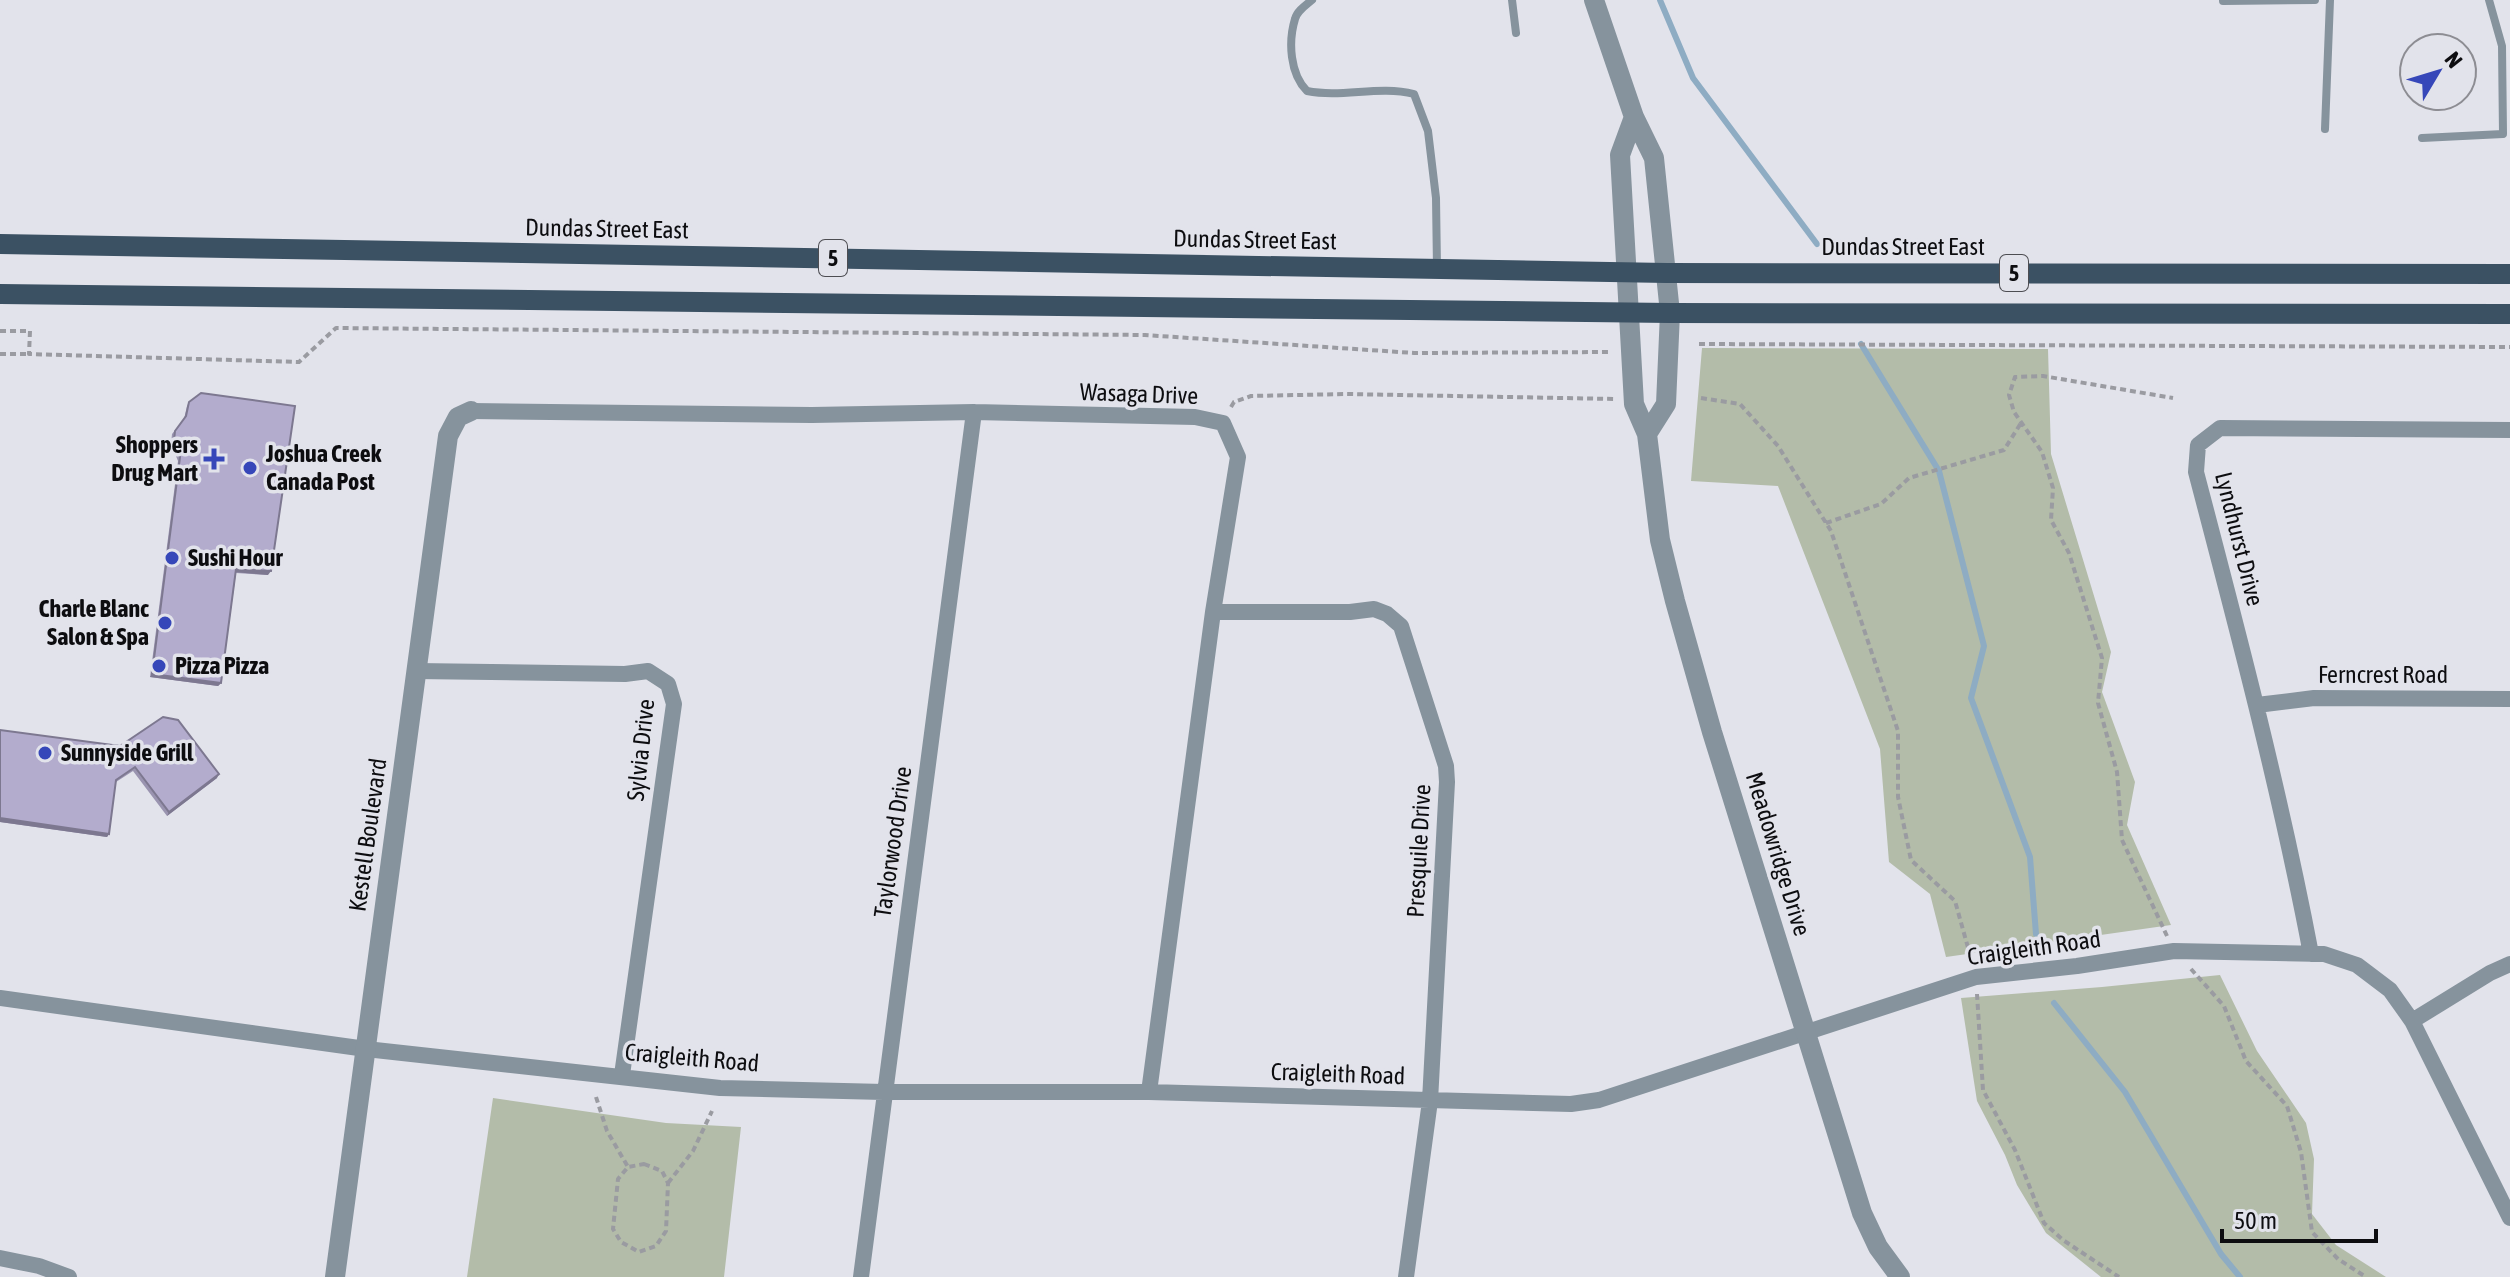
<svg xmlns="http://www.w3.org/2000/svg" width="2510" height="1277" font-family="'Asap Condensed',sans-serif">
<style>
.green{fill:#b3bca9}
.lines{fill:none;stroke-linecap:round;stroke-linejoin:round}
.stream{stroke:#8eacc3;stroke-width:6}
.path{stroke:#9a9ba1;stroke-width:4;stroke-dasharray:6 4;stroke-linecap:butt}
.service{stroke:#86939d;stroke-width:8}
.minor{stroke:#86939d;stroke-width:16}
.tertiary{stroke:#86939d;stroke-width:20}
.primary{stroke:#3b5163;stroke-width:20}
.wall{fill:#9a94b0}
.shaded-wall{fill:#7d7890}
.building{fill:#b3accd;stroke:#7d7890;stroke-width:2}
.poi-dot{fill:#3647b9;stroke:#e2e3eb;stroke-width:3}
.labels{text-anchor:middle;stroke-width:7;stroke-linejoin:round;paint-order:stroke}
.shield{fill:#e2e3eb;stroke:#4d4d52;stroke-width:2}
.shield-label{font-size:22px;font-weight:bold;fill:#0d0d10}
.street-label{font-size:24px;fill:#0d0d10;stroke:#e2e3eb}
.poi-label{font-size:24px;font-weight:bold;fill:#0d0d10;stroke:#e2e3eb;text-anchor:start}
</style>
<rect width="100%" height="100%" fill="#e2e3eb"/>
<path class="green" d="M1702,348L2048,349L2051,454L2111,652L2102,692L2135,782L2127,825L2171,925L1946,957L1930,894L1889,862L1880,749L1778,486L1691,481Z
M2220,975L2257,1051L2306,1123L2314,1159L2312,1214L2336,1245L2386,1277H2101L2046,1233L2017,1185L2005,1155L1977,1101L1961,998L2102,987Z
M493,1098L666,1123L741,1127L724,1277H467Z"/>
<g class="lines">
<path class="stream" d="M1660,0L1693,78L1817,244
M1861,344L1939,471L1984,646L1971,698L2030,857L2036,934
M2054,1003L2125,1092L2221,1254L2240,1277"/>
<path class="path" d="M0,331H30L29,354L299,362L336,328L1145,335L1414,353L1610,352
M1699,344L2510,347
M0,354H29
M1701,398L1740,404L1778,446L1831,531L1898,731V797L1911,860L1955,901L1972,962
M1231,407L1234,402L1251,396L1347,394L1614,399
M1826,523L1881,504L1909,478L2004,450L2021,423
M2167,936L2122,840L2117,772L2098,703L2102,658L2069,553L2051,520L2053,488L2042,452L2014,412L2009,395L2015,377L2043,376L2173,398
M2191,969L2224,1006L2246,1061L2287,1106L2301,1152L2312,1232L2338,1259L2366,1277
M1977,994L1983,1090L2015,1150L2044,1223L2063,1240L2119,1277
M596,1097L607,1131L628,1167
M644,1164L662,1171L668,1183L666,1231L656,1246L639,1252L621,1242L613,1229L618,1179L628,1167Z
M668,1183L693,1151L712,1111"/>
<path class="service" d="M1312,0C1306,5 1297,11 1295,19C1288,42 1290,74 1307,91C1343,98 1379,85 1414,94L1428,131L1436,198L1437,268
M1512,0L1516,33
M2223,1L2315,0
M2325,129L2330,0
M2422,138L2503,134L2502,46L2489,0"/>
<path class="minor" d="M471,411L812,415L974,412L1195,417L1223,423L1238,457L1213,612L1149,1092
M1213,612H1350L1374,609L1387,614L1401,626L1446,766L1447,782L1430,1101L1406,1277
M416,671L625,674L648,671L668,684L674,704L622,1075
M2257,705L2314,698L2510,699
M2311,954C2280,791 2238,632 2196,472L2198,445L2220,428L2510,430
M0,998L366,1049L720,1088L884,1092H1149L1571,1104L1599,1100L1976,977L2077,966L2174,951L2324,954L2357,965L2390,990L2412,1021L2510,1218
M2412,1021L2490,973L2510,964
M0,1258L39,1266L69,1277
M861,1277L974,412"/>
<path class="tertiary" d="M1594,0L1634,117L1654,158L1670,313L1666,404L1647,434
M1634,117L1620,155L1634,404L1647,434L1660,540L1675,601L1712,732L1862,1213L1878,1247L1900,1277
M335,1277L448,436L458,417L471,411"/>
<path class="primary" d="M0,244L1667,273L2510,274
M0,294L1670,313L2510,314"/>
</g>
<path class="wall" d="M189,402L268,575L236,573L221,683L218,686L150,677L178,461L171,444L172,434L184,419L187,406Z
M0,730L217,778L167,816L133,771L116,782L109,834L107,837L0,822Z"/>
<path class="shaded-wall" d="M236,569L271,571L268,575L234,572Z
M152,674L221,683L218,686L150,677Z
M219,774L217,778L167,816L169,812Z
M0,818L109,834L107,837L0,822Z"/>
<path class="building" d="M201,393L295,406L271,571L236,569L221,683L152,674L180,457L174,441L175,431L186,416L189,402Z
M163,717L178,720L219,774L169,812L135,767L116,780L109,834L0,818V730L120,746Z"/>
<g class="poi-dot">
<path d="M210 447h8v8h8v8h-8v8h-8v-8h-8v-8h8z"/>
<circle cx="250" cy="468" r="8"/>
<circle cx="172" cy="558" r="8"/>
<circle cx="165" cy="623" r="8"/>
<circle cx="159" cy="666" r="8"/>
<circle cx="45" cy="753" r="8"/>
</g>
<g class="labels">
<g class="shield">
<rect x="819" y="240" width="28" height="36" rx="6"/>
<rect x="2000" y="255" width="28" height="36" rx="6"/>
</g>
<g class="shield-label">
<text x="833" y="266">5</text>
<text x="2014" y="281">5</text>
</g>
<g class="street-label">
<text transform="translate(607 229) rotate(1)" y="8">Dundas Street East</text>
<text transform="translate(1255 240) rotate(1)" y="8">Dundas Street East</text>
<text x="1903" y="255">Dundas Street East</text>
<text transform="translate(1139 394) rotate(2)" y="8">Wasaga Drive</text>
<text transform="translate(2239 539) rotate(76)" y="8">Lyndhurst Drive</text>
<text x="2383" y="683">Ferncrest Road</text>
<text transform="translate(641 750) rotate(-84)" y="8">Sylvia Drive</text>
<text transform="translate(368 835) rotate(-82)" y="8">Kestell Boulevard</text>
<text transform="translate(893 842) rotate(-82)" y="8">Taylorwood Drive</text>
<text transform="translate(1419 851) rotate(-87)" y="8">Presquile Drive</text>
<text transform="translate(1778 854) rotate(73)" y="8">Meadowridge Drive</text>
<text transform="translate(2034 948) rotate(-8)" y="8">Craigleith Road</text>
<text transform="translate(692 1058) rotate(5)" y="8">Craigleith Road</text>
<text transform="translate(1338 1074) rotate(2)" y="8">Craigleith Road</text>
</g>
<g class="poi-label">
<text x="198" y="453" text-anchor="end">Shoppers<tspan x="198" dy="28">Drug Mart</tspan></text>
<text x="266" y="462">Joshua Creek<tspan x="266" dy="28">Canada Post</tspan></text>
<text x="188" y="566">Sushi Hour</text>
<text x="149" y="617" text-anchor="end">Charle Blanc<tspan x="149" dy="28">Salon &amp; Spa</tspan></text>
<text x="175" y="674">Pizza Pizza</text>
<text x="61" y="761">Sunnyside Grill</text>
</g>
</g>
<g transform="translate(2438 72) rotate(52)"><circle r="38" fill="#e2e3eb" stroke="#8d8d93" stroke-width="2"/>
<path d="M0-6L14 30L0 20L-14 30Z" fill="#3647b9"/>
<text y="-12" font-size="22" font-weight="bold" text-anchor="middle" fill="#0d0d10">N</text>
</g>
<path d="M2222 1229v12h154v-12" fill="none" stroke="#0d0d10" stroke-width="4"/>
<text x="2234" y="1229" font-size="24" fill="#0d0d10" stroke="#e2e3eb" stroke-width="6" paint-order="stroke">50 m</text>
</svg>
